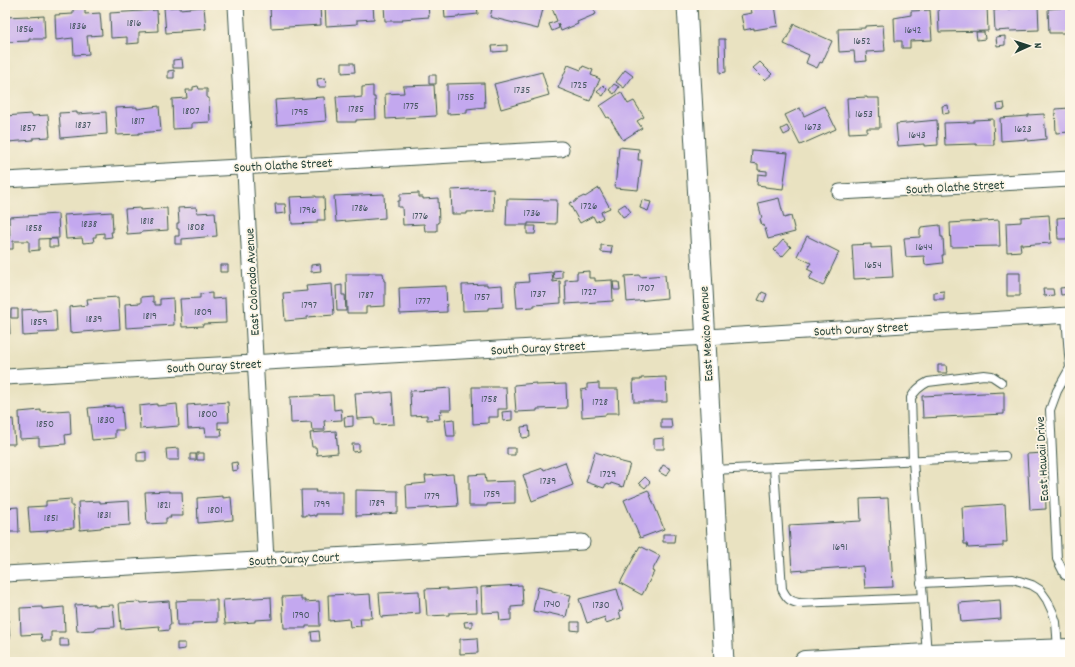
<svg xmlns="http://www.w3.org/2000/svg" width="1075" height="667" font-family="Dekko,sans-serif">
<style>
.building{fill:#c3a8ef}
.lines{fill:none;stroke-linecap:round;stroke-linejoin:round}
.service-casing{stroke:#3d5649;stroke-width:10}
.minor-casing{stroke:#3d5649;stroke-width:17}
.tertiary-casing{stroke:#3d5649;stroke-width:21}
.primary-casing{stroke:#3d5649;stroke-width:24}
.service{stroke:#fff;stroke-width:8}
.minor{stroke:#fff;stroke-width:15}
.tertiary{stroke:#fff;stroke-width:19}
.primary{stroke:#fff;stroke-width:22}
.labels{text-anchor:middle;stroke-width:3.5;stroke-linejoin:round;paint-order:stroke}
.number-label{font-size:11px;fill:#485863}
.street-label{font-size:13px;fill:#1f3d34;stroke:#fcf5e5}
</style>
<rect width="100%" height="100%" fill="#fcf5e5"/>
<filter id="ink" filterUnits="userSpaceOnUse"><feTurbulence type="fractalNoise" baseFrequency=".025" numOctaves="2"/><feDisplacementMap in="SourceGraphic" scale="8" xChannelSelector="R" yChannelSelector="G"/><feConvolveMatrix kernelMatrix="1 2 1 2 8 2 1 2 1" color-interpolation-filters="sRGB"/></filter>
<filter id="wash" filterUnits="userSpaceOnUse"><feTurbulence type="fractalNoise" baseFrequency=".012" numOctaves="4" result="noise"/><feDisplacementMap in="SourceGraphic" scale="16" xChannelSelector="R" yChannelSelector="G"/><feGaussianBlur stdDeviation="0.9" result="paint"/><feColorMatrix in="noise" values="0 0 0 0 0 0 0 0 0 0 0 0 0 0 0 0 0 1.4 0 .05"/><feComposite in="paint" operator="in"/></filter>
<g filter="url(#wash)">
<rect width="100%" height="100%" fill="#e9e2c1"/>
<g id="blocks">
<path class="building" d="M270,5H320L321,25L271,28Z
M325,5H373L374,19L357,20V24L326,26Z
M384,5H428L429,17L402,19L403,21H385Z
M444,5H477L478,14L459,16V17L445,18Z
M493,5H544L538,29L490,17Z
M559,5H592L596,14L577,22L578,24L561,31L558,23L559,28L552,31L549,24L557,21L552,8Z
M750,5H775L778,26L754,30V28L744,30L741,15L752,13Z
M966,5H987L988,31L939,32L938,8L966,7Z
M1009,5H1038L1039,30L1010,31V30L995,31L994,10L1010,9Z
M1066,5H1070V33H1049L1048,9L1061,8V6H1066Z
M179,7V9L204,7L206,29L180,31L181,32L166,33L164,8Z
M85,8V14L100,13L102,35L87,36L89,54L74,55L73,38L56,40L55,15L73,14V9Z
M157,10L158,31L139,32V43L127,44V37L111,38L110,13Z
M930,10L932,40L910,41V48H902V41H895L894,18L911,15V11Z
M28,16V17L44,16L45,39H29V41L5,42V17Z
M794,24L832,41L822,63L820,62L817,68L806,63L809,55L784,44Z
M883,25L885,51L866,52L867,61L855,62L854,51L839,52L838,29L865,28V26Z
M976,32H984L985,39L977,40Z
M1005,36V45L997,46L996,37Z
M719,39H725L726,72L720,73Z
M507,45V51L493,52L492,46Z
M182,59L183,68H173V60Z
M760,62L772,74L765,80L753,68Z
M342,63H354L355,72L342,73Z
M568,65L581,70L583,66L593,70L591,75L600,79L590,101L558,88Z
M174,70V78H168V71Z
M625,70L633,76L624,88L616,82Z
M542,72L549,95L501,109L494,84Z
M429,75H436V84H429Z
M325,78L326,87H318L317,79Z
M484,83L485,107L467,109V113L447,114V84Z
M614,84L619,87L614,94L609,90Z
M434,85L436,116L386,119L385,94L404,93L403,86Z
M603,85L607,89L603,96L597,92Z
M198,86L199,89H207V98H209L210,122L192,123V128L173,129L172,99L187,98L186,90H193V87Z
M373,86V97H375L376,119L356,120V122H338L336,97L354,96V98L362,97V87Z
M621,92L628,104L634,101L644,117L637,121L642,128L623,140L609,117L607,118L600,106Z
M324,97L326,121L277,125L275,100Z
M867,97V98H879L880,128H867V132L849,133L847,98Z
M1004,103L1005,109L998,110L997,104Z
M948,105L949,113L943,114L942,106Z
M159,106L161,131L139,133V134L117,135L115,108L137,107V109Z
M825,106L836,129L800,145L785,115L800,108L804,116Z
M1070,108V132L1056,133L1055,109Z
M77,112V114L106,112L107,134L61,138L59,113Z
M31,114L32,116L48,115L50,137L33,138V140L8,142L5,116Z
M1044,114L1046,139L1028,141V139L1001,141L1000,118L1028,116V115Z
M993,119L994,145H976V144L945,145L944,123L974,122V120Z
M937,120L938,145L924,146V144L898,146L896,124Z
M787,126L790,132L784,135L781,129Z
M619,147L639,149L638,160H642L638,190L615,188Z
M752,150L788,153L783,189L765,187V186L757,185L758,174L767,175V171L758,170V164L751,163Z
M493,188L494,211L467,212V214H452L451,190Z
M599,188L610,208L601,212L603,218L596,222L593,216L580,223L569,203L572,202L573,203L576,201V200L584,196L585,197Z
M419,193V197H423V199L438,198L439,222L437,223V231H425L424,224L403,225L402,207H398V201H400V194Z
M384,194L385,218L336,222L334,196Z
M316,196V197H324L325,220H317V223L292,224L290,197Z
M779,198L784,218L791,216L795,232L768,239L764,225L762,226L760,219L762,218L758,203Z
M507,199L557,200L556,224L528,223V225H506Z
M642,200L651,202L648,211L640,208Z
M275,204H285L286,213L276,214Z
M625,204L631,212L623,217L617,209Z
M196,207L197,213L215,212L217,236L182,239V244H175V236H179V229H177V223H179L178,208Z
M140,208V210L167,208L168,230L141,232V233L127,234L125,209Z
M112,212L113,232H111L112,237L104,238V233L96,234V237H93L94,242L83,243L82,238L66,239L64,215Z
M58,214L59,238L39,239V250L29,251V241H13V249H8L7,238H10L9,217Z
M1049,215L1051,243L1022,245V243H1020L1021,251L1007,252L1006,223L1021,222V217Z
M1070,217V239H1058L1057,218Z
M999,220L1000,246L951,247L950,223Z
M940,225L941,237H943L944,255H942L943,263L925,265L924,256L906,257L904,238L920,237V229L921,228V227Z
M527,226H536L535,234H527Z
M807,236L839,252L823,286L809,279L813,272L807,269L811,263L797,256Z
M49,239H57L58,247H49Z
M783,240L791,247L782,257L774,250Z
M871,244V248L891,247L893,277L854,279L852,245Z
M601,245L612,246L611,253L601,252Z
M320,264L321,271L311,272V265Z
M220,265H228V272H220Z
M562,270V278L554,279L553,271Z
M589,271V278H595V281L612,280L613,301L566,304L565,280L577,279V272Z
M552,272L553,282L560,281L561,303L534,305V307L517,308L515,283L529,282L528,274Z
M369,273H383L384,281H385V306L366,307V313H347L346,274H369Z
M1007,273H1020V296H1007Z
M640,275V277L665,275L667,298L627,302L625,276Z
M613,282H619L620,290H614Z
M332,284L334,315L307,317V319L285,321L283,293L307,291L306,286Z
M487,284V286L502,285L503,307L488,308V310L463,311L462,285Z
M342,285V295H345L346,311H337L336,286Z
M446,286L447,312L400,314L399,288Z
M1070,287V294L1061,295L1060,288Z
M1043,289H1053L1054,295L1044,296Z
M944,291V299H934V292Z
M762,292L767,294L764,302L758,300Z
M212,293V299L225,298L226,323L203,324V326L182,327L180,299L200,298V294Z
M153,296V302H155V305H160V299L173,298L174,325L126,328L125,304L141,303V297Z
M118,297L120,329L70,333L69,307L88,305L87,299Z
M11,309H18V318H11Z
M36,309L37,311L56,310L57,332L38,333V335L23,336L22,310Z
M5,310H9L10,334L5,335Z
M938,365H946L947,373H938Z
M666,377L667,402H634L633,380H641V378Z
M536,383V385L566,384L567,408L537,409V411L516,412L514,385Z
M599,383V389H618L619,413H606V415L582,417L581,390L587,389V384Z
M472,387H506L507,409H498V417H488V423L473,424Z
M450,388L451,410H441L442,414H439L440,419L427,420V415L411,416L410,391L437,390V389Z
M373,392V394L392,392L394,424L375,425L374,418L357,419L355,393Z
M1004,392V414L923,418L922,396Z
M333,395L334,410L341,409L342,420L324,421L325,430H312L311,422L291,423L290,397Z
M228,402L229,422H218V429L221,428L222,436H206L205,428L188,429L187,405Z
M157,404V406L177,404L179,426L140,429L139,406Z
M114,406V408L122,407L124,430H115V438L92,440L88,408Z
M41,410V412L70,410L71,434L65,435L66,444L39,446V438L20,439L19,412Z
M512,411V420L503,421L502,412Z
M353,416V426L345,427L344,417Z
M13,419L15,444H5V420Z
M454,419L455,436H447L445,420Z
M661,419H671L672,428H661Z
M529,426L530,437L522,438L521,427Z
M336,431L338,453L317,455L316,447H312L310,433Z
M664,438V449H654V439Z
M352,444H359V451L353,452Z
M179,448V460H167L166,449Z
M507,448H515V455H507Z
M146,452V461H137V453Z
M595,452L618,459V461L630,464L623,487L611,483L610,485L606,484L604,488L586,482Z
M197,453H204V460H197Z
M1044,453L1046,509L1030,510L1027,454Z
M190,454H196V460H190Z
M237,462L238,470L232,471L231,463Z
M565,462L573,485L532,501L523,475L543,468L544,470Z
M663,465L671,469L666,476L659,472Z
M453,474L454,482H456L458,506L407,509L406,485L426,483L425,476Z
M485,474L486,482L515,481V503L487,504V506H469V475Z
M645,477L650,482L645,488L639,483Z
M301,490H316L315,492H343V514H316V516H314V515L309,516V515H305V516H302Z
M356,490L398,491V513L382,514V515L356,516Z
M648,490L664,529L640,538L624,500Z
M169,491V492H182L183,516H170L171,518H166V523L147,524L145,492Z
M223,496V498L231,497L233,520L198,523L197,498Z
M888,498L893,587L865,588L863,566L792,571L789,525L861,521L860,499Z
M71,499V506H73L74,528L47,530L48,531L30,532L28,507L46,506V501Z
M100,501V503L129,501L130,525L101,527V528L80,530L78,502Z
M1005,504L1007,542H1003V546L968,548L967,544H964L962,507Z
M18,507L19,532H5V508Z
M663,534H675L674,542H663Z
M640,546L660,556L652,571L654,572L642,595L620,583Z
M522,585L523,606L511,607V620L500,621L499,612L482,613L481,587Z
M538,587L552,590V591L571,595L566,617L548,613L547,614L533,611Z
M447,588V590L476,588L477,612L449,613V615L427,616L425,589Z
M617,589L623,610L619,611L621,618L606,623L605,617L587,623L579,599Z
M419,591L420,613L406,614V615L381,617L379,593Z
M353,594V595L370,594L372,618H360L361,626L350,627L349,619L329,621L328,595Z
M301,596V600H305V602L319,601L320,626H306V628H284L282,597Z
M271,597L272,619L255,620V622L225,624L223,600Z
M191,600H217V622L192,623V625H177L176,601Z
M1000,600L1001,619L961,622L959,603Z
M169,601L171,625H169V630L160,631L159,626L121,629L119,603L141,602V603Z
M94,604V606L113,605L115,627L95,628V630L77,631L75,605Z
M42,607V609L64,607L65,632H51V641H42L41,634L21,635L20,608Z
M5,618H8L10,639L5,640Z
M472,621V627H465L464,622Z
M571,622H579V631L571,630Z
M319,631L320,641H312L311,632Z
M477,638L478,653L460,654V639Z
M60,639H68L69,646H60Z
M177,643H185V649L177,650Z"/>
</g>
</g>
<g filter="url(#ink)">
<use href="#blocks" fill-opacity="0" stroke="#3d5649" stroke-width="1"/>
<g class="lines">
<defs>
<path id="service" d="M1066,316L1070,368L1057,391L1050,410L1057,559L1065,575L1070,577
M774,467L782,589C786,597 789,601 798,603L923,598
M713,470L1005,456
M921,583L1013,579L1032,585L1040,590L1047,600L1053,613L1056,622L1059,662
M927,655L913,460L911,398C915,390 920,386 928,382L984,375L992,376L1001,382"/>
<path id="minor" d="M236,5L266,560
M5,180L561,149
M840,192L1070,179
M5,377L690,338L1070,315
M5,574L582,542"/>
<path id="tertiary" d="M687,5L724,662"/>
<path id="primary" d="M805,662L927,655L1070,650"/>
</defs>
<use href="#service" class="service-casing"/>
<use href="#minor" class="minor-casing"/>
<use href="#tertiary" class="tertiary-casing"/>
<use href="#primary" class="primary-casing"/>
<use href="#service" class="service"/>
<use href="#minor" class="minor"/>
<use href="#tertiary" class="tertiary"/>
<use href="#primary" class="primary"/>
</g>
</g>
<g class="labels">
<g class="number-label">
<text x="134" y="26">1816</text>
<text x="78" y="29">1836</text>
<text x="25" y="32">1856</text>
<text x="913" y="33">1642</text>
<text x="862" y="44">1652</text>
<text x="579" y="88">1725</text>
<text x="522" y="93">1735</text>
<text x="466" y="100">1755</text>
<text x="411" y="109">1775</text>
<text x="356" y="112">1785</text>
<text x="191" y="114">1807</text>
<text x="300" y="115">1795</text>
<text x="864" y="117">1653</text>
<text x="138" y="124">1817</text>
<text x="83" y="128">1837</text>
<text x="813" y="130">1673</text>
<text x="28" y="131">1857</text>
<text x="1023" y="132">1623</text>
<text x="917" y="138">1643</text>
<text x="589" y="209">1726</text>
<text x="360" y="211">1786</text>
<text x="308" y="213">1796</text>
<text x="532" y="216">1736</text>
<text x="420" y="219">1776</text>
<text x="147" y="224">1818</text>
<text x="89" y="227">1838</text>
<text x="196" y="230">1808</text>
<text x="34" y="231">1858</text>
<text x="924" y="250">1644</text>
<text x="873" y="268">1654</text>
<text x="646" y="291">1707</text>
<text x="589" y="295">1727</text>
<text x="538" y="297">1737</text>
<text x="366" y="298">1787</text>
<text x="482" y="300">1757</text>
<text x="423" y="304">1777</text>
<text x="309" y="308">1797</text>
<text x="203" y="315">1809</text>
<text x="150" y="319">1819</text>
<text x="94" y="322">1839</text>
<text x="39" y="325">1859</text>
<text x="489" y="402">1758</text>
<text x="600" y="405">1728</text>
<text x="208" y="417">1800</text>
<text x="106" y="423">1830</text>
<text x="45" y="427">1850</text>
<text x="608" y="477">1729</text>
<text x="548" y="484">1739</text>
<text x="492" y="497">1759</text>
<text x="432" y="499">1779</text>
<text x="377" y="506">1789</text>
<text x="322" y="507">1799</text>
<text x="164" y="508">1821</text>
<text x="215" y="513">1801</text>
<text x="104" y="518">1831</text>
<text x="51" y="521">1851</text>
<text x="840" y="550">1691</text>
<text x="552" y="607">1740</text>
<text x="601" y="608">1730</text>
<text x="301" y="618">1790</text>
</g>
<g class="street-label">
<text transform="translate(283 164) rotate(-3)" y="5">South Olathe Street</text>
<text transform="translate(955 186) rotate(-3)" y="5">South Olathe Street</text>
<text transform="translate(251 282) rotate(-93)" y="5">East Colorado Avenue</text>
<text transform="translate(861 328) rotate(-3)" y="5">South Ouray Street</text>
<text transform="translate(705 334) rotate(-93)" y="5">East Mexico Avenue</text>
<text transform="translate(538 347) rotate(-3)" y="5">South Ouray Street</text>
<text transform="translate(214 365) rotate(-3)" y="5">South Ouray Street</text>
<text transform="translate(1041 459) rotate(-93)" y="5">East Hawaii Drive</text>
<text transform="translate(294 558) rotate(-3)" y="5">South Ouray Court</text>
</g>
</g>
<rect width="1075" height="667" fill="none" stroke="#fcf5e5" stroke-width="20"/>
<g transform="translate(1029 46) rotate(87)" stroke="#fcf5e5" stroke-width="3" paint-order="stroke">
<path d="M0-3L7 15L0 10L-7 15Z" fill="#1f3d34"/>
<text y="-6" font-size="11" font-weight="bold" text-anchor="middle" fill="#1f3d34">N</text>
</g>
</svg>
